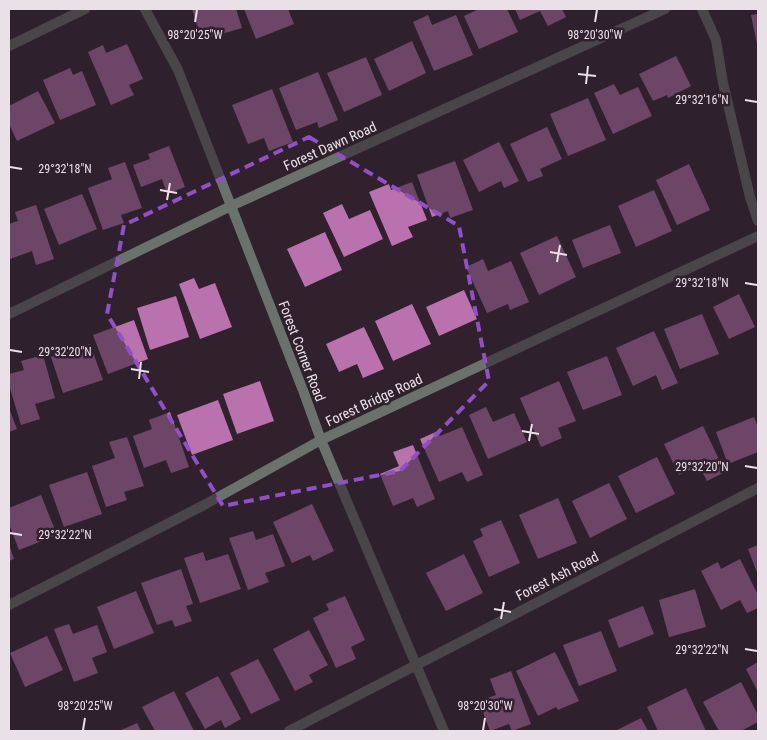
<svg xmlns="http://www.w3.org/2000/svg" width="767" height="740" font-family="'Roboto Condensed',sans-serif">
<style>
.building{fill:#b972ad}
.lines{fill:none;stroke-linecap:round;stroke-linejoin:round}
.minor{stroke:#69726c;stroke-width:10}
.marked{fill:none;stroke:#9150c7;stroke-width:4;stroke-dasharray:10 6;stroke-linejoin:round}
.ticks{fill:none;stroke:#eae0e8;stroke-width:2}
.labels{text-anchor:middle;stroke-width:5;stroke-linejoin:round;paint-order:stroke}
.street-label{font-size:14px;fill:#eae0e8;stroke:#30212d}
.ticks-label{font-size:12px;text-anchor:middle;fill:#eae0e8;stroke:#30212d;stroke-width:5;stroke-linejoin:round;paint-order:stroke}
</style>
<rect width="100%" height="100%" fill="#30212d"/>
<path class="building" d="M192,9H236L242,28L202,40Z
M244,9H288L294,24L256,39Z
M479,9H507L518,32L479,49L464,16Z
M515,9H562L566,17L548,26L540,11L520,20Z
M758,14V44H757L751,15Z
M428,15L432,25L456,15L473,55L434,71L413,22Z
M412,41L426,73L389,91L374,59Z
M127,44L143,79L129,85L134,95L111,105L88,52L103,45L106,53Z
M676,56L691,86L668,98L667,95L653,101L639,74Z
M366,57L382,95L344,112L327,73Z
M70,68L73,75L82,71L96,105L60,120L43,80Z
M318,72L338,120L319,128L317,122L296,130L279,88Z
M614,84L620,95L638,87L652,116L613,134L594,93Z
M272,89L293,142L269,151L264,138L248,144L232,105Z
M38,91L55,123L17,141L9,124V106Z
M588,98L606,140L568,156L550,114Z
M547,127L562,159L540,169L543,176L528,182L510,144Z
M499,142L519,181L504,188L501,181L479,192L463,160Z
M169,146L185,187L167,194L162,179L141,187L133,165L150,159L148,154Z
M455,161L473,210L450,218L448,211L432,217L417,175Z
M125,162L142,208L121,215L124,223L103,230L88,188L112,179L108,168Z
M689,164L710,210L677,225L656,180Z
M412,182L427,220L408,227L413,237L392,246L369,192L389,184L391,190Z
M654,190L672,231L636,247L618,206Z
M82,194L97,229L59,245L44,209Z
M342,204L349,219L370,210L383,239L344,257L323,213Z
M36,205L54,259L36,265L32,251L10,259L9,254V224L18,221L15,212Z
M610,225L621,253L583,268L572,240Z
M325,232L342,270L305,287L287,249Z
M557,236L576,277L539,295L520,253Z
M483,259L488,271L511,261L529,302L510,310L508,304L487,313L466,267Z
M194,278L199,289L215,283L232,327L200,339L179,284Z
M464,290L477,319L439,336L426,307Z
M739,294L755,327L729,339L713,307Z
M176,296L189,337L150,350L137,308Z
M412,304L431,344L393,361L375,321Z
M702,314L719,354L680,369L664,329Z
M134,320L148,359L108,374L93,335Z
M364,327L384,369L363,378L357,364L339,372L326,344Z
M654,331L678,383L662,390L656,375L633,386L616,348Z
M90,344L103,380L63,393L51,357Z
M43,355L55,398L35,404L40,419L21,425L9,385V374L24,370L21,361Z
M607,356L622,395L583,410L567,372Z
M260,381L274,421L237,434L223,394Z
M559,381L576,421L558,428L562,438L541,447L520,398Z
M218,400L233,440L192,455L177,415Z
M486,407L493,422L514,413L527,442L488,459L469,415Z
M9,408L17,429L9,432Z
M170,412L189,467L171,473L166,460L144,468L133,436L152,429L149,420Z
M754,417L758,427V452L728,464L716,432Z
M703,426L725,472L707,481L699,466L679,475L664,444Z
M462,427L483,475L467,482L462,472L439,482L420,439L438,431L440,436Z
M127,437L144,486L124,492L127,500L106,507L92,466L115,458L109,442Z
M413,445L435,499L417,507L413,498L393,506L380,474L399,466L393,452Z
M657,457L675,494L636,513L618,476Z
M87,472L102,514L64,527L49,485Z
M609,483L627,519L590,538L572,501Z
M41,495L57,535L19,550L9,524V508Z
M558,498L577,543L538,559L519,515Z
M312,504L334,551L313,561L310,555L292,563L273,522Z
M501,520L520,563L489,577L473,541L483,536L480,529Z
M253,531L256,540L273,534L285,566L265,573L269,582L248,590L229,538Z
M9,544L14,559L9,561Z
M758,545V575L748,549Z
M203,552L206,561L228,554L241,589L200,603L184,558Z
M464,554L483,593L446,611L426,573Z
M740,559L758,595V608L747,613L740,600L721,610L701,571L718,562L721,569Z
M181,569L193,604L186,606L192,621L175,627L172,620L157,625L141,583Z
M695,589L706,627L669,637L659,600Z
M136,591L154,633L114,649L97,607Z
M345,596L365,640L351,647L356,659L336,668L313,618L329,610L326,604Z
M643,606L654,634L619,648L608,620Z
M69,624L73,634L97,625L107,652L92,658L98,673L74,682L54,629Z
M309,630L328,665L309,675L313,682L295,691L273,649Z
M601,631L617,671L579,686L563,645Z
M47,636L63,670L25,687L10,653Z
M555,652L579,701L558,710L556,707L538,716L516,671Z
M258,659L280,700L251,714L230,673Z
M758,662V692L746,669Z
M511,671L531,724L512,731L509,724L490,731L479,701L496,695L490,679Z
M218,676L241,719L225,728L221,720L205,729L185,693Z
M741,682L758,715V722L741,731H719L703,702Z
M686,688L706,731H658L647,707Z
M174,691L194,731H155L142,707Z
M641,718L648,731H615Z
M137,723L141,731H119Z"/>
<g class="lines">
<path class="minor" d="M145,9L178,70L304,393L321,440L444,731
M702,9L716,40L723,83L750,197L758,221
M9,46L85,9
M9,314L231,206L665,9
M9,605L204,505L321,440L758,236
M289,731L758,488"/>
</g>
<path d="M0 0H767V740H0ZM309,137L459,226L489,381L400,471L223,506L107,314L124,225Z" fill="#30212d" fill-opacity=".55" fill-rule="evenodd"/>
<path class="marked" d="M309,137L459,226L489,381L400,471L223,506L107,314L124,225Z"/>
<path class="ticks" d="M195,22L197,10M595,22L597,10M578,74L596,76M586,84L588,66M745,100L757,102M10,167L22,169M160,190L177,193M167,200L170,183M550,252L567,255M557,262L560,245M745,283L757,285M10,350L22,352M131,369L149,372M139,379L141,362M522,431L539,434M529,441L532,424M745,466L757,468M10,533L22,535M494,609L511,612M501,619L504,602M745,649L757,651M83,730L85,718M483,730L485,718"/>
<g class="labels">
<g class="street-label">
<text transform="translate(330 146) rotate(-24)" y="5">Forest Dawn Road</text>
<text transform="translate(302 351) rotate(69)" y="5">Forest Corner Road</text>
<text transform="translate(374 400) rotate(-25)" y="5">Forest Bridge Road</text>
<text transform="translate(557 576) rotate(-27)" y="5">Forest Ash Road</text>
</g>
</g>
<g class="ticks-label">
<text x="195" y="39">98°20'25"W</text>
<text x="595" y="39">98°20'30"W</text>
<text x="702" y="104">29°32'16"N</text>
<text x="65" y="173">29°32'18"N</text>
<text x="702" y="287">29°32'18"N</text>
<text x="65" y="356">29°32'20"N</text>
<text x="702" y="471">29°32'20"N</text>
<text x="65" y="539">29°32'22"N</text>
<text x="702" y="654">29°32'22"N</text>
<text x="85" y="710">98°20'25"W</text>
<text x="485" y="710">98°20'30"W</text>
</g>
<rect width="767" height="740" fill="none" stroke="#eae0e8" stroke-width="20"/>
</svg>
